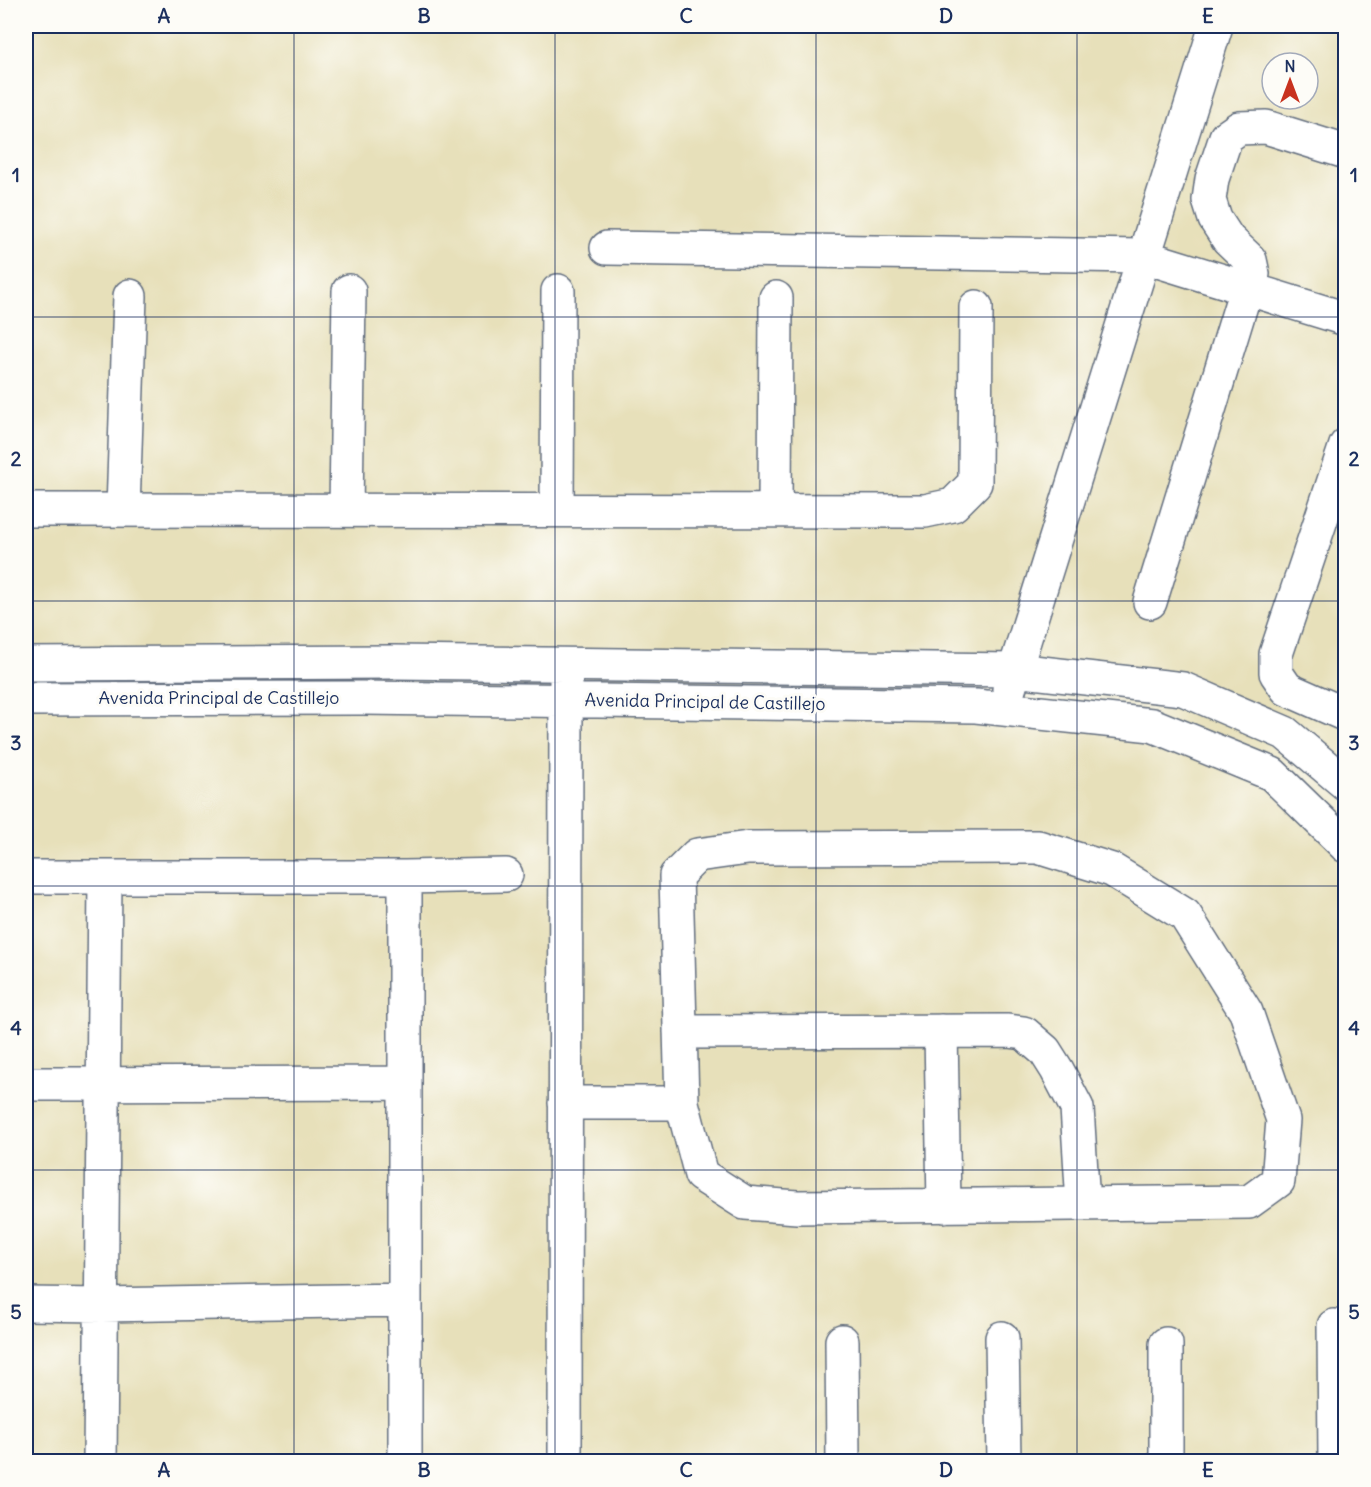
<svg xmlns="http://www.w3.org/2000/svg" width="1371" height="1487" font-family="Delius,sans-serif">
<style>
.lines{fill:none;stroke-linecap:round;stroke-linejoin:round}
.minor-casing{stroke:#626d7e;stroke-width:36}
.minor{stroke:#fff;stroke-width:33}
.grid{fill:none;stroke:#1b2f5e;stroke-width:1.5;stroke-opacity:0.55}
.labels{text-anchor:middle;stroke-width:6;stroke-linejoin:round;paint-order:stroke}
.street-label{font-size:18px;fill:#1b2f5e;stroke:#fdfcf7}
.neatline{fill:none;stroke:#1b2f5e;stroke-width:2}
.grid-label{font-size:20px;text-anchor:middle;font-weight:bold;fill:#1b2f5e}
</style>
<rect width="100%" height="100%" fill="#fdfcf7"/>
<filter id="ink" filterUnits="userSpaceOnUse"><feTurbulence type="fractalNoise" baseFrequency=".0167" numOctaves="2"/><feDisplacementMap in="SourceGraphic" scale="12" xChannelSelector="R" yChannelSelector="G"/><feConvolveMatrix kernelMatrix="1 2 1 2 8 2 1 2 1" color-interpolation-filters="sRGB"/></filter>
<filter id="wash" filterUnits="userSpaceOnUse"><feTurbulence type="fractalNoise" baseFrequency=".008" numOctaves="4" result="noise"/><feDisplacementMap in="SourceGraphic" scale="24" xChannelSelector="R" yChannelSelector="G"/><feGaussianBlur stdDeviation="1.35" result="paint"/><feColorMatrix in="noise" values="0 0 0 0 0 0 0 0 0 0 0 0 0 0 0 0 0 1.4 0 .05"/><feComposite in="paint" operator="in"/></filter>
<g filter="url(#wash)">
<rect width="100%" height="100%" fill="#e7e0ba"/>
</g>
<g filter="url(#ink)">
<g class="lines">
<defs>
<path id="minor" d="M607,248L1142,256L1346,319
M1346,445L1276,654V673L1287,689L1346,715
M26,510L925,511L953,505L975,483L976,307
M123,510L130,296
M346,510L349,291
M557,510L558,291
M775,511L776,298
M1150,602L1246,289L1253,274L1250,260L1228,239L1215,219L1209,200L1212,179L1226,137L1239,128L1266,127L1346,152
M26,664L394,662L1015,670L1183,689L1285,733L1346,784
M1009,689L1216,26
M26,699L362,698L976,706L1152,725L1272,774L1346,846
M1038,847L1112,870L1185,915L1246,1012L1283,1120L1278,1181L1249,1202L797,1207L745,1203L701,1175L682,1103L676,876L697,855L748,848Z
M26,877H405L506,875
M405,877V1462
M941,1031L944,1206
M680,1032L1008,1031L1024,1033L1045,1051L1057,1070L1077,1108L1083,1204
M26,1084L405,1083
M565,1103H682
M26,1304L102,1305L405,1300
M1334,1326L1335,1462
M1002,1338L1004,1462
M842,1341L843,1462
M100,1462L105,877
M565,1462L566,678
M1166,1462V1344"/>
</defs>
<use href="#minor" class="minor-casing"/>
<use href="#minor" class="minor"/>
</g>
</g>
<path class="grid" d="M294,26V1462M555,26V1462M816,26V1462M1077,26V1462M26,317H1346M26,601H1346M26,886H1346M26,1170H1346"/>
<g class="labels">
<g class="street-label">
<text x="219" y="704">Avenida Principal de Castillejo</text>
<text transform="translate(705 702) rotate(1)" y="6">Avenida Principal de Castillejo</text>
</g>
</g>
<rect width="1371" height="1487" fill="none" stroke="#fdfcf7" stroke-width="66"/>
<g transform="translate(1290 81)"><circle r="28" fill="#fdfcf7" stroke="#a3aaba" stroke-width="1.5"/>
<path d="M0-4.5L10 22L0 15L-10 22Z" fill="#c8321e"/>
<text y="-9" font-size="16" font-weight="bold" text-anchor="middle" fill="#1b2f5e">N</text>
</g>
<rect x="33" y="33" width="1305" height="1421" class="neatline"/>
<g class="grid-label">
<text x="164" y="23">A</text>
<text x="424" y="23">B</text>
<text x="686" y="23">C</text>
<text x="946" y="23">D</text>
<text x="1208" y="23">E</text>
<text x="16" y="182">1</text>
<text x="1354" y="182">1</text>
<text x="16" y="466">2</text>
<text x="1354" y="466">2</text>
<text x="16" y="750">3</text>
<text x="1354" y="750">3</text>
<text x="16" y="1035">4</text>
<text x="1354" y="1035">4</text>
<text x="16" y="1319">5</text>
<text x="1354" y="1319">5</text>
<text x="164" y="1477">A</text>
<text x="424" y="1477">B</text>
<text x="686" y="1477">C</text>
<text x="946" y="1477">D</text>
<text x="1208" y="1477">E</text>
</g>
</svg>
